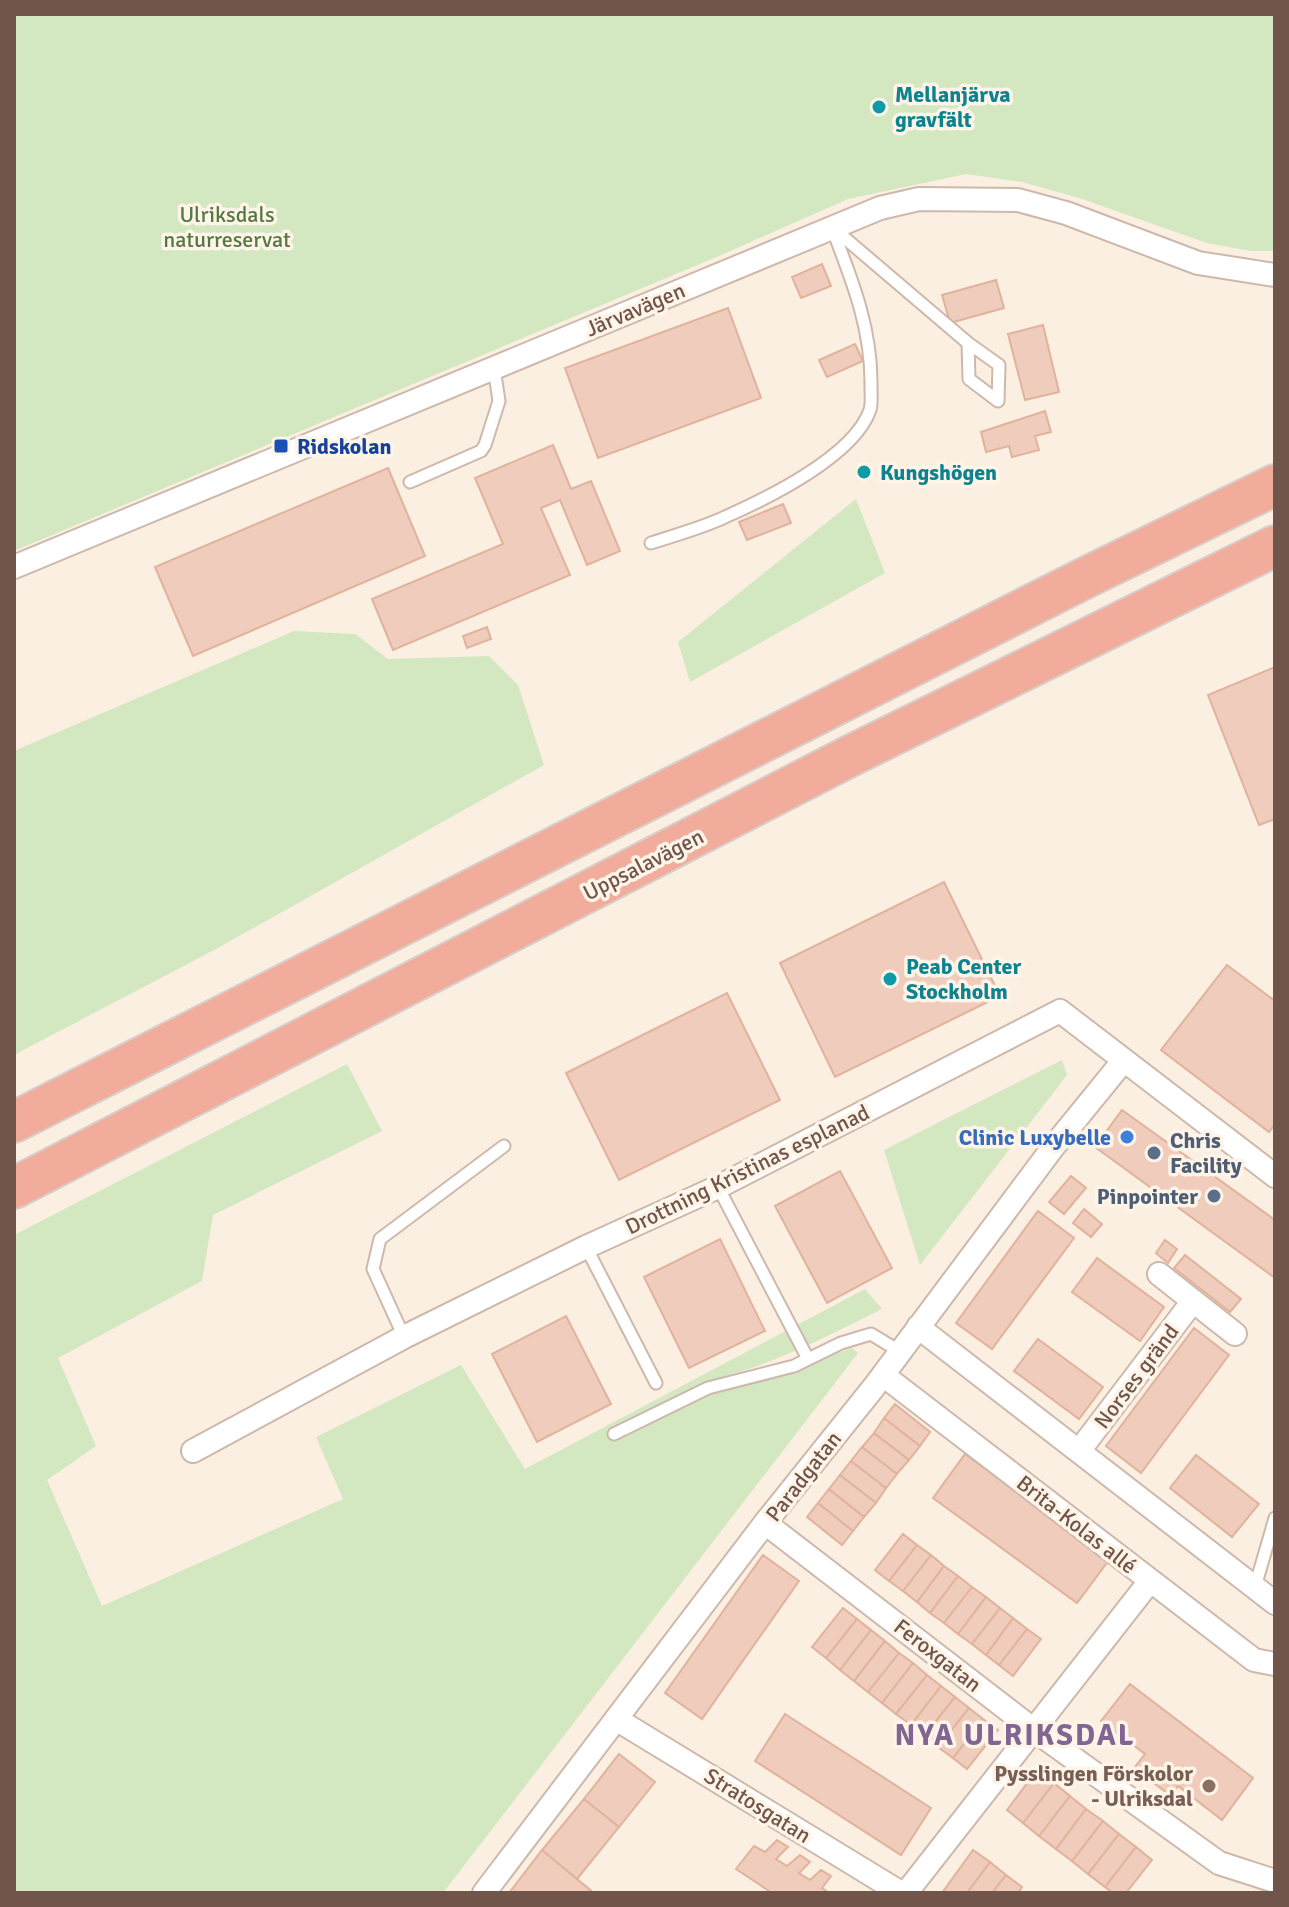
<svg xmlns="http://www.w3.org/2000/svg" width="1289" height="1907" font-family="Signika,sans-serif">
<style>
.green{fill:#d3e7c1}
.building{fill:#efccbb;stroke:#e1b29c;stroke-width:2}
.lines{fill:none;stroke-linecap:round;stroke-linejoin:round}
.lane-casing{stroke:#cdb9ac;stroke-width:15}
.street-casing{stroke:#cdb9ac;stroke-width:26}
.highway-casing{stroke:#d7cfcc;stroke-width:44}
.lane{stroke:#fff;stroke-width:11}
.street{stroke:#fff;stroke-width:22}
.highway{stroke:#f2ac9b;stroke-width:40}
.culture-dot{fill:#0f9aa8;stroke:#fef4e8;stroke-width:3}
.transit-dot{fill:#1a4fb4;stroke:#fef4e8;stroke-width:3}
.shop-dot{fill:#3f7fe0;stroke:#fef4e8;stroke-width:3}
.service-dot{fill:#5c6f8a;stroke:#fef4e8;stroke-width:3}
.education-dot{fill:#8d6e63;stroke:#fef4e8;stroke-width:3}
.labels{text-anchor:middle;stroke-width:7;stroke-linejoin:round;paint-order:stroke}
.culture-label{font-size:22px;font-weight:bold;fill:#0d838f;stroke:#fef4e8;text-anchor:start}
.park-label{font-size:22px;fill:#557742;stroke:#fef4e8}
.street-label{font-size:22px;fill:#71554a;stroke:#fef4e8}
.transit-label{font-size:22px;font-weight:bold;fill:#164399;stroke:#fef4e8;text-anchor:start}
.shop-label{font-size:22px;font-weight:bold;fill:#366cbe;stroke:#fef4e8;text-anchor:end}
.service-label{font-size:22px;font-weight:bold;fill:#4e5e75;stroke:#fef4e8;text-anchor:start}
.education-label{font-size:22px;font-weight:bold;fill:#785e54;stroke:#fef4e8;text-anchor:end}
.district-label{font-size:30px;font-weight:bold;letter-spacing:2px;fill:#816694;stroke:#fef4e8}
</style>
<rect width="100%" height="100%" fill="#fbefe2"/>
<path class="green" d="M14,14H1275V251H1251L1207,243L1079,198L1022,182L966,174L848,199L719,256L14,551Z
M856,499L885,573L690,682L678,642Z
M294,631L355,634L388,659L489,656L518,685L544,765L216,949L14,1055V751Z
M1062,1060L1067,1075L920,1265L884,1150Z
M347,1064L382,1131L213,1215L202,1281L58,1358L96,1446L47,1480L102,1606L343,1499L316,1437L461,1365L525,1469L865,1289L882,1309C831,1334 781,1361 725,1376L729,1389L852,1348L858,1353L443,1893H14V1235Z"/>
<path class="building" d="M822,264L831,286L801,298L792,277Z
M996,280L1004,308L950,323L942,295Z
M728,308L761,398L598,458L565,368Z
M1043,325L1059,392L1025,400L1008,334Z
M855,344L863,361L827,377L819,360Z
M1045,411L1051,432L1035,436L1039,450L1012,457L1009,446L986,452L981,432Z
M553,445L571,489L591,481L620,551L587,565L560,500L541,508L570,575L393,650L372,599L503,544L475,478Z
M388,468L425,556L193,656L155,567Z
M783,504L791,523L747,540L739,522Z
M487,627L491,639L467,648L463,636Z
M1275,667V819L1259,825L1208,695Z
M944,882L1000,996L835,1077L780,963Z
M1227,965L1275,1001V1124L1269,1132L1161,1050Z
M727,993L780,1100L619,1180L566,1073Z
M1122,1110L1275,1220V1278L1095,1147Z
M840,1171L892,1268L827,1303L775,1206Z
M1071,1176L1086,1188L1064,1214L1049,1202Z
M1084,1209L1102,1224L1091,1237L1073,1223Z
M1038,1211L1074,1238L992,1349L956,1323Z
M720,1239L765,1331L689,1368L644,1277Z
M1165,1240L1177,1249L1168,1263L1156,1253Z
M1185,1255L1241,1299L1230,1312L1174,1268Z
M1097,1258L1164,1307L1140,1341L1072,1292Z
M566,1316L611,1404L537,1442L492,1354Z
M1194,1328L1229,1355L1141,1473L1106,1446Z
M1038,1339L1103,1387L1079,1419L1014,1371Z
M895,1404L930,1432L920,1446L884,1418Z
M884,1418L920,1446L909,1460L874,1433Z
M874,1433L909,1460L897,1474L862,1447Z
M862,1447L897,1474L886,1488L851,1461Z
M965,1454L1109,1560L1077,1603L933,1498Z
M1196,1455L1259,1504L1232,1537L1170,1488Z
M851,1461L886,1488L876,1503L840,1475Z
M840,1475L876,1503L864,1517L829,1489Z
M829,1489L864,1517L853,1531L818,1503Z
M818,1503L853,1531L842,1545L807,1517Z
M903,1534L917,1545L889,1581L875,1570Z
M917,1545L931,1555L903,1591L889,1581Z
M763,1555L799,1581L702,1719L665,1693Z
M931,1555L944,1566L917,1602L903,1591Z
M944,1566L958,1576L930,1613L917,1602Z
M958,1576L972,1587L944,1623L930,1613Z
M972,1587L986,1597L958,1634L944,1623Z
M986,1597L1000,1608L972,1644L958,1634Z
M843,1608L857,1619L826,1658L812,1647Z
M1000,1608L1013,1618L986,1655L972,1644Z
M1013,1618L1027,1629L999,1665L986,1655Z
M857,1619L871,1630L840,1670L826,1658Z
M1027,1629L1041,1639L1013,1676L999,1665Z
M871,1630L885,1641L854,1681L840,1670Z
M885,1641L899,1653L868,1692L854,1681Z
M899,1653L913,1663L882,1703L868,1692Z
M913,1663L927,1675L896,1714L882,1703Z
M927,1675L941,1686L911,1725L896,1714Z
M1130,1684L1253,1778L1222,1820L1178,1786L1171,1796L1134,1768L1145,1754L1101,1721Z
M941,1686L955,1697L924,1736L911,1725Z
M955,1697L969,1708L938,1747L924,1736Z
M969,1708L983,1719L953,1758L938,1747Z
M785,1714L931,1808L901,1855L755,1761Z
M983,1719L998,1730L967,1769L953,1758Z
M619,1754L655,1782L619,1827L584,1799Z
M1037,1770L1054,1783L1023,1823L1007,1810Z
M1054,1783L1070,1796L1039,1836L1023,1823Z
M1070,1796L1086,1809L1056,1849L1039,1836Z
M584,1799L619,1827L577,1879L542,1850Z
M1086,1809L1103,1821L1072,1861L1056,1849Z
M1103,1821L1119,1834L1088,1874L1072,1861Z
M1119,1834L1136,1847L1105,1887L1088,1874Z
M777,1840L788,1847L776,1859L787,1866L800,1855L810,1862L799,1873L810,1880L821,1870L831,1876L822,1888L829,1893H772L736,1869L754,1846L765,1852Z
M1136,1847L1152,1860L1126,1893H1113L1105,1887Z
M542,1850L577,1879L594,1893H509Z
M973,1850L990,1862L967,1893H942Z
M990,1862L1006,1875L992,1893H967Z
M1006,1875L1022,1887L1018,1893H992Z"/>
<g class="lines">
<defs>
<path id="lane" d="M833,228L968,343L969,379L998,401L999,365L968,343
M410,482L481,451L485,445L499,401L494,368
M651,543C675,535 702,528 725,517C768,498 854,456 870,410C872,403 871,394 871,386C872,329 852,280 832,228
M718,1187L808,1359
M586,1247L656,1383
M404,1337L373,1269L380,1239L504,1146
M614,1434L708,1388L794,1366L841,1343L871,1334L899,1351
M1255,1587L1275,1518"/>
<path id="street" d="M14,567L880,208L919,199L1018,200L1066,213L1198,263L1275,275
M1159,1274L1235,1334
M918,1327L1275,1603
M883,1375L1254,1660L1275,1664
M193,1451L404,1337L586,1247L718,1187L1060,1011L1275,1176
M1079,1451L1193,1301
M765,1523L1034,1730L1219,1863L1275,1881
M616,1719L901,1893
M484,1893L765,1523L874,1387L1054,1146L1124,1060
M906,1893L1150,1581"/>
<path id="highway" d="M14,1122L1085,578L1275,485
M14,1188L850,756L1275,546"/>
</defs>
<use href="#lane" class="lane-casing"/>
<use href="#street" class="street-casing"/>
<use href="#highway" class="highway-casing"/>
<use href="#lane" class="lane"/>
<use href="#street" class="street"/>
<use href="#highway" class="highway"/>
</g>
<g class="culture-dot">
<circle cx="879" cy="107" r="8"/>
<circle cx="864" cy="472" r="8"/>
<circle cx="890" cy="979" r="8"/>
</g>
<rect class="transit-dot" x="273" y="438" width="16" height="16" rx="4"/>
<circle class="shop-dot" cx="1127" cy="1137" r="8"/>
<g class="service-dot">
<circle cx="1154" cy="1153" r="8"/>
<circle cx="1214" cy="1196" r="8"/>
</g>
<circle class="education-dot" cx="1209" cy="1786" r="8"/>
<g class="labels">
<g class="culture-label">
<text x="895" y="102">Mellanjärva<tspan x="895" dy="25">gravfält</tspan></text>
<text x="880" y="480">Kungshögen</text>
<text x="906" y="974">Peab Center<tspan x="906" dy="25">Stockholm</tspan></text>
</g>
<g class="park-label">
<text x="227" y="222">Ulriksdals<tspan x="227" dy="25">naturreservat</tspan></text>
</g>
<g class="street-label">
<text transform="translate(635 309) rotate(-23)" y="8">Järvavägen</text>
<text transform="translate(643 864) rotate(-27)" y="8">Uppsalavägen</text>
<text transform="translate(747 1169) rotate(-26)" y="8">Drottning Kristinas esplanad</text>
<text transform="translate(1136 1376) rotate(-53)" y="8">Norses gränd</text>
<text transform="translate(803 1476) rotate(-52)" y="8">Paradgatan</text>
<text transform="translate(1077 1524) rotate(38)" y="8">Brita-Kolas allé</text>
<text transform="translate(938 1655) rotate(38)" y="8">Feroxgatan</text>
<text transform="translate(758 1805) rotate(32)" y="8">Stratosgatan</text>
</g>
<g class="transit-label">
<text x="297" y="454">Ridskolan</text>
</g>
<g class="shop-label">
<text x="1111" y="1145">Clinic Luxybelle</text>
</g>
<g class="service-label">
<text x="1170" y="1148">Chris<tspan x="1170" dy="25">Facility</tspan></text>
<text x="1198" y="1204" text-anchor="end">Pinpointer</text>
</g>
<g class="education-label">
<text x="1193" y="1781">Pysslingen Förskolor<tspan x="1193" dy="25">- Ulriksdal</tspan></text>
</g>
<g class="district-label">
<text x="1015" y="1745">NYA ULRIKSDAL</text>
</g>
</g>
<rect width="1289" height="1907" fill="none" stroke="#71554a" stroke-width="32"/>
</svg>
